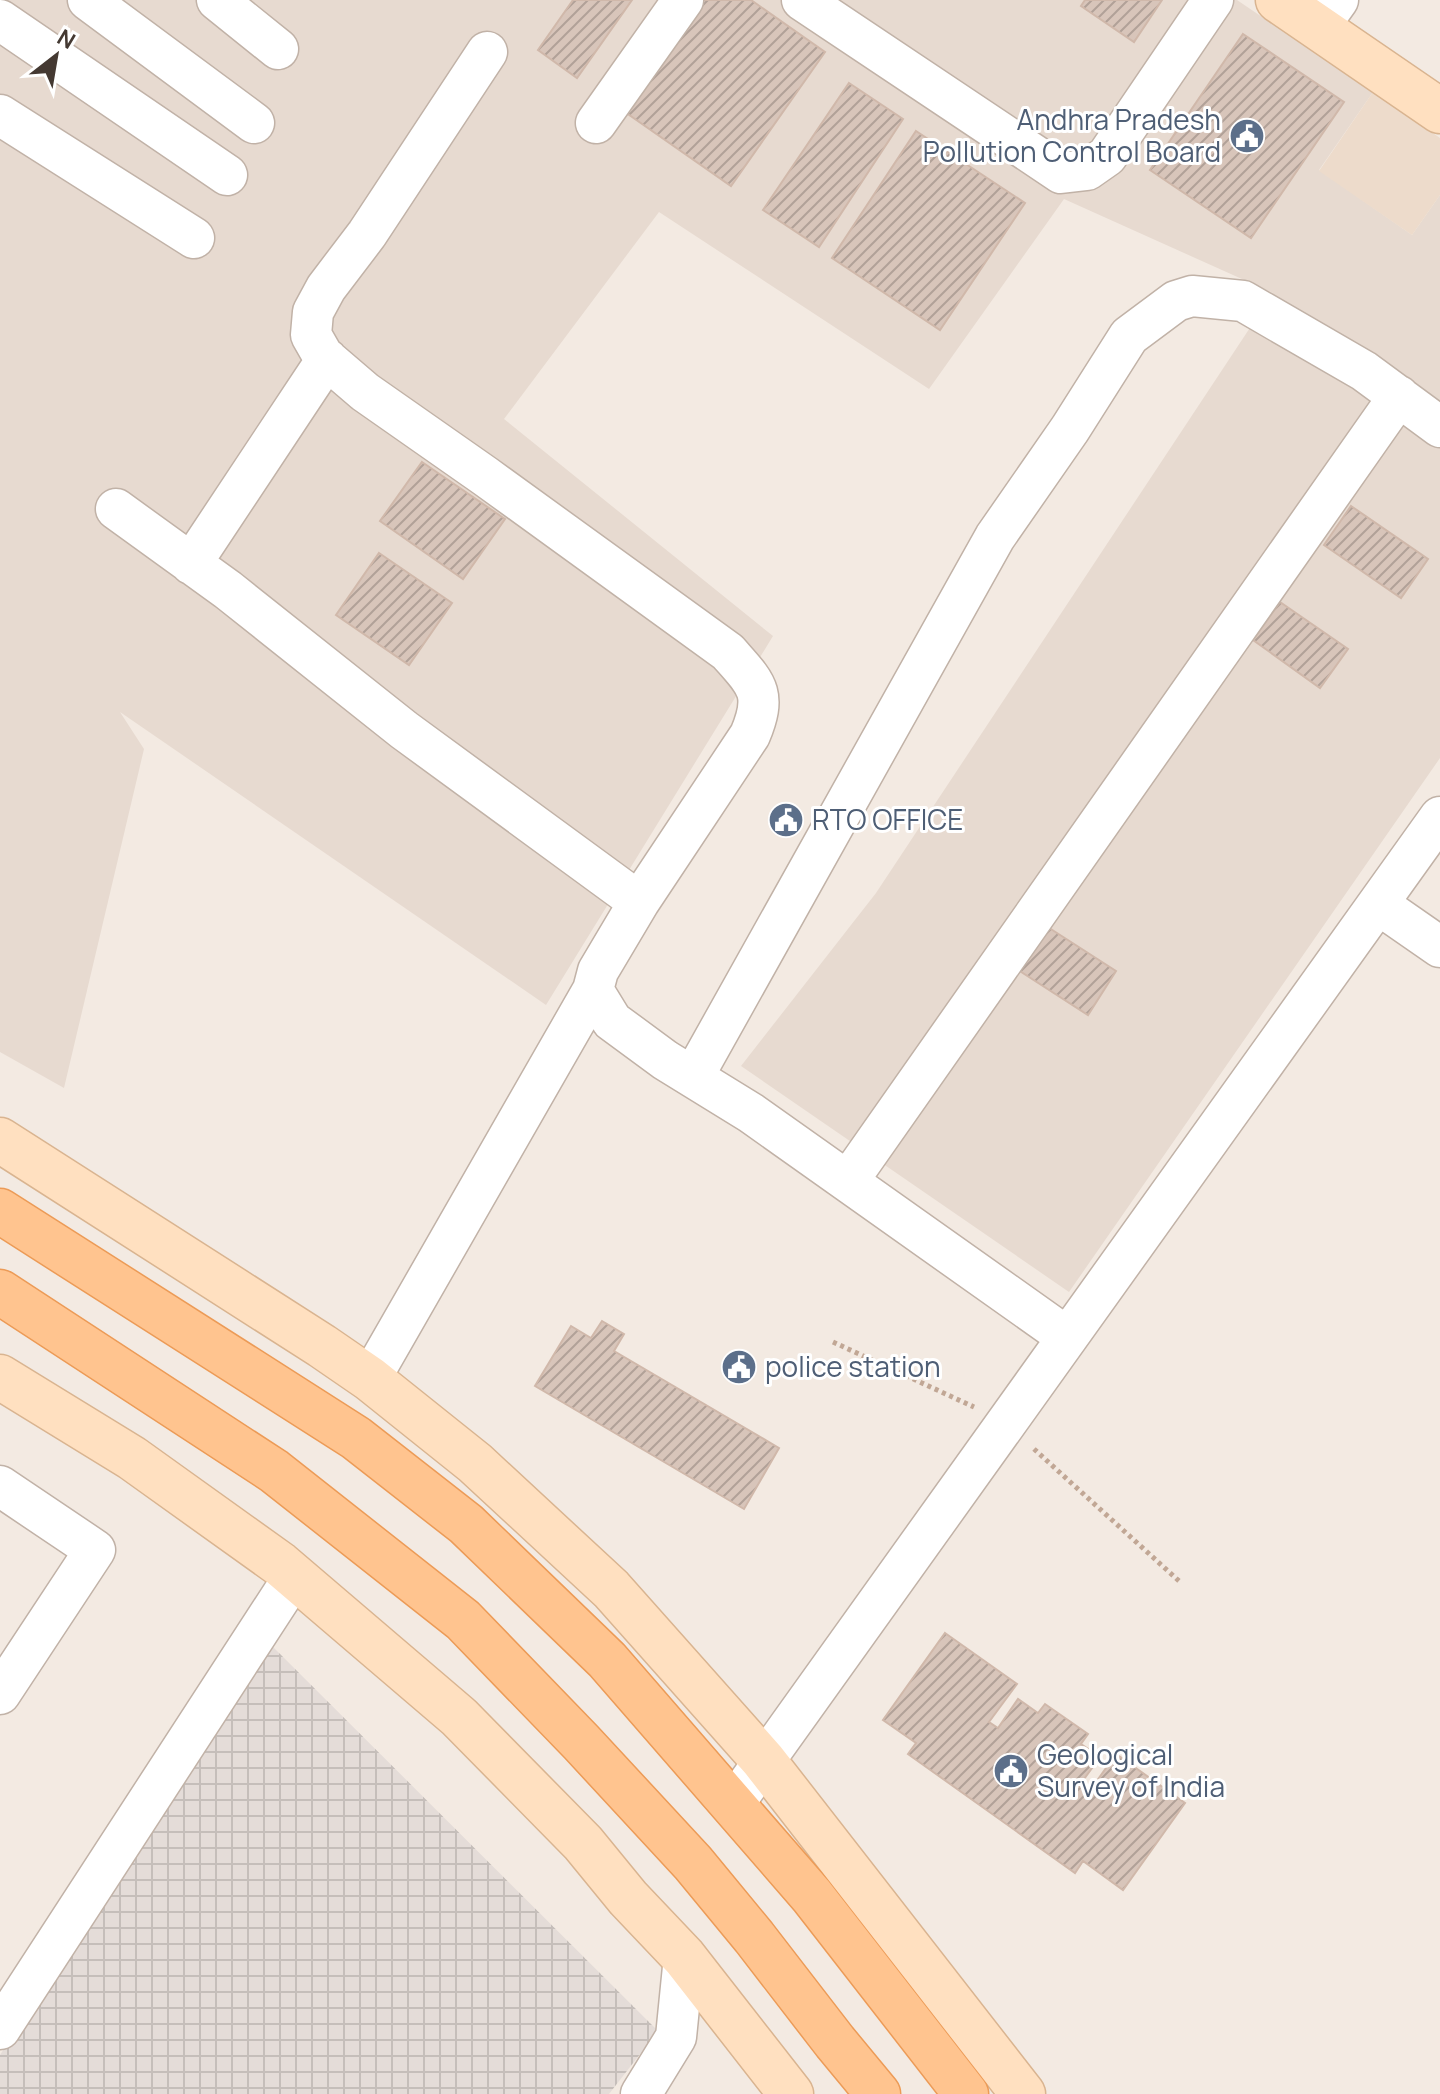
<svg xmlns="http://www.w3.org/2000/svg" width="1440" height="2094" font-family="Manrope,sans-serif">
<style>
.residential{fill:#e7dad0}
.industrial{fill:url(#industrial-grid)}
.education{fill:#eddbcb}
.building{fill:url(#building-hatch);stroke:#d0b8aa;stroke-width:2}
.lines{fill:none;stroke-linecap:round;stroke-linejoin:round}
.street-casing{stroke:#c1b2a7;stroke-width:43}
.secondary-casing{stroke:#d9b490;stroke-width:47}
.primary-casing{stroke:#ec9b57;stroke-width:47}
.path{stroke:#c1a795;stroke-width:5;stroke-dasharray:4 4;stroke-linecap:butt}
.street{stroke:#fff;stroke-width:40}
.secondary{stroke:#ffe0c0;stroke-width:44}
.primary{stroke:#ffc48f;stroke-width:44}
.labels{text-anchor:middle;stroke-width:6;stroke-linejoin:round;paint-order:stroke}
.service-label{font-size:28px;fill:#4e5e75;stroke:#fff;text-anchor:start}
</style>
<defs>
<pattern id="industrial-grid" width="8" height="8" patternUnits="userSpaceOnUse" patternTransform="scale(2)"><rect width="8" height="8" fill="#e4dcd8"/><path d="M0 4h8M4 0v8" fill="none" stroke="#c5beba"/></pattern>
<pattern id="building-hatch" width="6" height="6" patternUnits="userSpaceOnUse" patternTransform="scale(2)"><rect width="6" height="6" fill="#d8c5ba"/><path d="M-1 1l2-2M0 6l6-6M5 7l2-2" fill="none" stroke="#b1a198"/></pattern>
</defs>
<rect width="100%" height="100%" fill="#f3eae2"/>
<path class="residential" d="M0,0H1237L1373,92L1319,170L1412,235L1440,195V758L1069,1292L741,1066L876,893L1273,293L1064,199L929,389L659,212L504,419L773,636L546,1005L120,712L144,749L64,1088L0,1052Z"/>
<path class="industrial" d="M267,1641L658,2031L609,2094H0V2055Z"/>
<path class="education" d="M1373,92L1440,138V195L1412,235L1319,171Z"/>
<path class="building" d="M573,0H632L577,78L538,50Z
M689,0H751L825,52L731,186L615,105Z
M1085,0H1162L1134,42L1081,6Z
M1243,34L1344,102L1251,238L1150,170Z
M849,83L903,119L819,247L763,210Z
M916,131L1025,203L940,330L832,258Z
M422,462L505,519L463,579L380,521Z
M1351,506L1428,559L1401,598L1324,545Z
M379,553L452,603L409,665L336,615Z
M1280,602L1348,649L1320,688L1253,640Z
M1043,924L1116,971L1088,1015L1015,968Z
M602,1321L624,1334L614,1351L779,1448L744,1509L535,1386L571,1326L591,1338Z
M945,1633L1017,1684L989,1722L998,1728L1018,1699L1038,1713L1045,1704L1088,1734L1081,1744L1100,1757L1079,1786L1089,1792L1116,1754L1185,1803L1123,1890L1083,1861L1075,1873L908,1754L916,1743L883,1720Z"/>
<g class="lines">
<defs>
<path id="street" d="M88,0L254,123
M217,0L278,49
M802,0L1061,173L1087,170L1107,156L1213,0
M0,20L227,175
M1318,28L1338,0
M487,52L367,234L326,288L313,312L311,335L323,356L365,392L485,476L728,652C756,684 768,692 750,735L639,902L598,971L593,990L612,1021L665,1060L751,1113L1067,1337
M0,115L194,238
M596,123L683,0
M116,509L228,590L404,730L639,902
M191,564L327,359
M1378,904L1440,947
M693,1077L995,537L1070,429L1129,336L1176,301L1192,296L1243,301L1364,371L1440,427
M848,1181L1399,396
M370,1379L593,990
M0,1486L95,1550L0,1694
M732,1806L1440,817
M0,2029L295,1575
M641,2094L676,2037L684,1957"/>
<path id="secondary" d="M1278,0L1440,111
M0,1140L322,1346L370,1379L475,1463L611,1589L763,1760L1023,2094
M0,1377L132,1458L280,1564L459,1717L583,1843L628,1898L684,1957L791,2094"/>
<path id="primary" d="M0,1211L356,1438L466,1524L607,1660L812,1896L966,2094
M0,1292L274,1471L463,1620L581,1742L693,1863L754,1937L835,2042L878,2094"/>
</defs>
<use href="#street" class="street-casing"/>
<use href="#secondary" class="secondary-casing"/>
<use href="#primary" class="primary-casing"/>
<path class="path" d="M833,1342L974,1407
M1034,1449L1179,1581"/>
<use href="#street" class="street"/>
<use href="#secondary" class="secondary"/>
<use href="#primary" class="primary"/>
</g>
<defs>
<symbol id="civic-disc" viewBox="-11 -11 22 22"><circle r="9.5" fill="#5c6f8a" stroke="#fff"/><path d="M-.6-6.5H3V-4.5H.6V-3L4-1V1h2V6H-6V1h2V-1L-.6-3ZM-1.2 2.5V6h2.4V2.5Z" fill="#fff"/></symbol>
</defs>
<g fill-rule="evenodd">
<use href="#civic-disc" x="1227" y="116" width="40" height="40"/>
<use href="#civic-disc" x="766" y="800" width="40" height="40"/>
<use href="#civic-disc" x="719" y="1347" width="40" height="40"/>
<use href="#civic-disc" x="991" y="1751" width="40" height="40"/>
</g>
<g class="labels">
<g class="service-label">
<text x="1221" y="130" text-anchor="end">Andhra Pradesh<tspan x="1221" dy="32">Pollution Control Board</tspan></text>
<text x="812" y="830">RTO OFFICE</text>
<text x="765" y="1377">police station</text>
<text x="1037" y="1765">Geological<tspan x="1037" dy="32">Survey of India</tspan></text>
</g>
</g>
<g transform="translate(56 56) rotate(31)" stroke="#ffffff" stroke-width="6" paint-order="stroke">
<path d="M0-6L14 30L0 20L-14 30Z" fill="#443932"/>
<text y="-12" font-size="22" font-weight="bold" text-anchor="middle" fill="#443932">N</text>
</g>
</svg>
